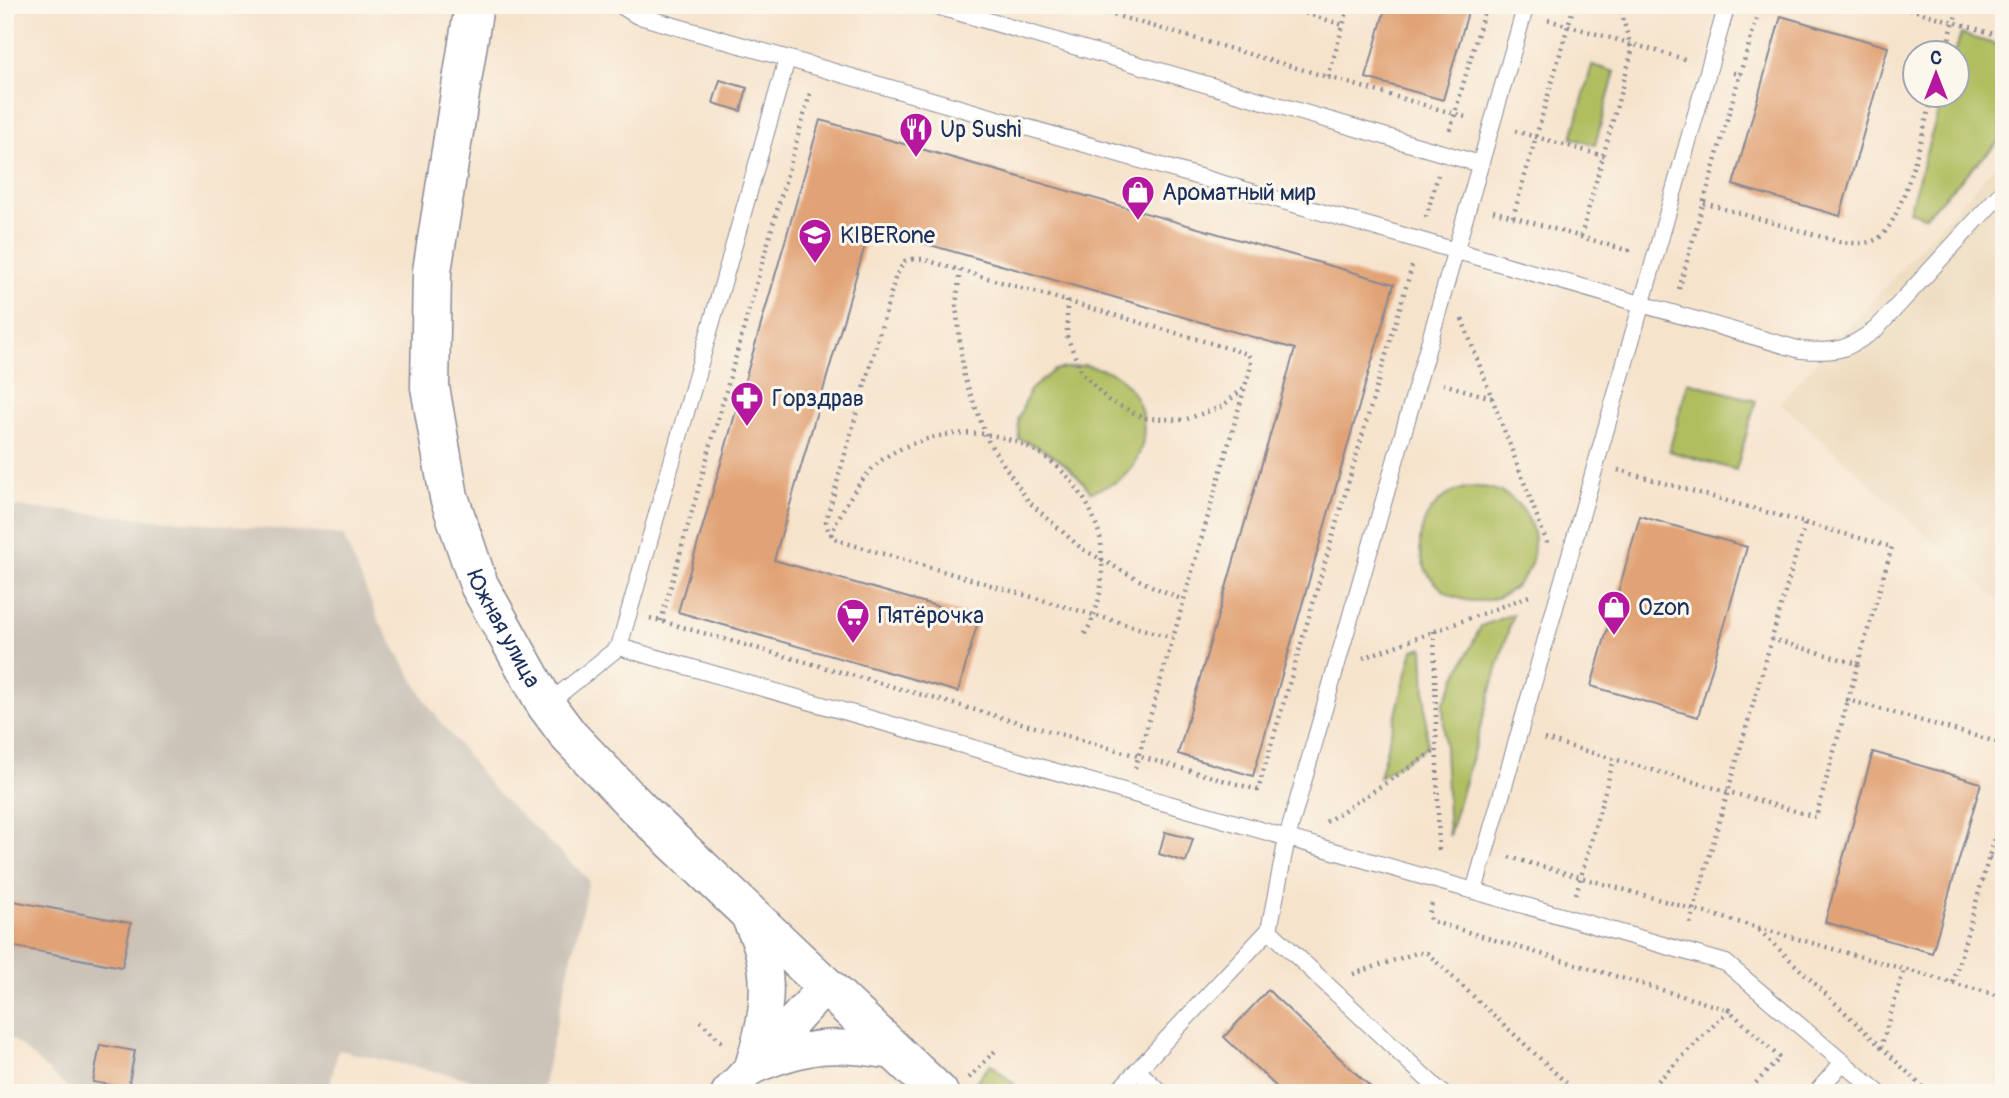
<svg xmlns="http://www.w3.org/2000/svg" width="2009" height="1098" font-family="Pangolin,sans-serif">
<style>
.built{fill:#ecd8ba}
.industrial{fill:#cbc3b8}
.green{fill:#b1be60;stroke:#66765f;stroke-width:2}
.building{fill:#e1a376}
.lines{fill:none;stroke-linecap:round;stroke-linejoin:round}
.service-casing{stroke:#888995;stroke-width:18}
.minor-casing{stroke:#888995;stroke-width:36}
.tertiary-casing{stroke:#888995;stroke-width:41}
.path{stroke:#888995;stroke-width:4.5;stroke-dasharray:2 5;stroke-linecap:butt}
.service{stroke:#fff;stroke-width:16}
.minor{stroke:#fff;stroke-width:33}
.tertiary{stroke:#fff;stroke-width:38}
.labels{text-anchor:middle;stroke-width:6;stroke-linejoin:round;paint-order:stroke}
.poi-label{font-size:23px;fill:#1b2f5e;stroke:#fbf7ec;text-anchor:start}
.street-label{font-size:23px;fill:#1b2f5e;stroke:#fbf7ec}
</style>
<rect width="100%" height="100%" fill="#fbf7ec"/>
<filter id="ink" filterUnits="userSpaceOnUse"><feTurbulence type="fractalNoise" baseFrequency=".0143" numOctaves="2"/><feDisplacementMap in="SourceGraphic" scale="14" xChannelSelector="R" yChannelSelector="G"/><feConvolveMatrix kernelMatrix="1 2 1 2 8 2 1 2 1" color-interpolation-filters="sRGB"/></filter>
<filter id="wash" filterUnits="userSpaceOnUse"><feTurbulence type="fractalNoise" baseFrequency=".00686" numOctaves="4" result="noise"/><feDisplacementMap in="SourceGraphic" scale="28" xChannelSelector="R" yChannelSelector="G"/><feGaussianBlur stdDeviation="1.57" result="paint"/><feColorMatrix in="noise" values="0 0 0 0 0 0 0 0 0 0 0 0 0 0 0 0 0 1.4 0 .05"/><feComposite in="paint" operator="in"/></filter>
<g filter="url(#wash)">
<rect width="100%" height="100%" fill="#f6e3cc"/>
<path class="built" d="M2004,156V605L1780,402Z"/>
<path class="industrial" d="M5,506L343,535L379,621L430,708L493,789L589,880L541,1093H533L338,1050L328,1093H73L5,1032Z"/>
<path class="green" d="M1961,34L2004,47V136L1925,216L1909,211L1943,95L1956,94L1955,52Z
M1592,65L1615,72L1595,145L1572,138Z
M1085,365C1094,368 1108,369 1116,375C1150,400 1154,450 1121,479C1113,485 1100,488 1091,492C1071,466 1050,450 1019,439L1018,419L1030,390L1054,370Z
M1688,382L1756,401L1736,470L1669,451Z
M1420 544a57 57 0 1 1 114 0a57 57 0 1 1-114 0Z
M1513,614L1449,836L1443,704L1481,626Z
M1423,647L1427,746L1379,777L1413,650Z
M991,1064L1024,1093H991L977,1080Z"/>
<g id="blocks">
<path class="building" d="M1386,5H1470L1443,100L1366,78Z
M1781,16L1888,47L1840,216L1733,185Z
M720,80L747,88L741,111L713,103Z
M820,120L1394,284L1253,776L1178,754L1295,349L1082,288L870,228L774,560L979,618L958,692L678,612Z
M1640,516L1747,547L1698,717L1591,686Z
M1873,752L1981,783L1932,953L1825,922Z
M1165,832L1193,839L1186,862L1159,854Z
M13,901L131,923L122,967L5,945Z
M1268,990L1311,1031L1377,1093H1283L1224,1037Z
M100,1045L135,1051L128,1088L93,1082Z"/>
</g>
</g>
<g filter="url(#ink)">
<use href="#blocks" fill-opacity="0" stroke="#888995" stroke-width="2"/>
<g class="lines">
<defs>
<path id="service" d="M620,5L636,15L1801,350C1837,353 1847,350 1876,329L2004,190
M933,5L1480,164
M619,647L1726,963L1879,1093
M546,705L619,647L787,59
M1474,891L1727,5
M1269,930L1442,1093
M1137,1070L1161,1093
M1116,1093L1269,930L1287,838L1526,5
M1816,1093L1843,1062"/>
<path id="minor" d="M745,910C750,922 756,934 760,945C773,988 764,1027 751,1068
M751,1068C807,1044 835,1042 896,1053
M728,1093L825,987"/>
<g id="tertiary">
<path id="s1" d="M474,5L432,271L430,387L449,497L479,585L546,705L569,736L639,809L939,1093"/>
</g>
</defs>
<use href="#service" class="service-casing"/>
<use href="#minor" class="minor-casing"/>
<use href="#tertiary" class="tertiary-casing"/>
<path class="path" d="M1080,5L1469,118
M1279,5L1343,25
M1896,5L2004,37
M1548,20L1688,60
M1945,52L1959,5
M1733,73L1740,74L1761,5
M1328,77L1349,5
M1450,130L1486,5
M1515,131L1604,156
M1704,203L1840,242C1852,243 1866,245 1877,239C1903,225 1924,125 1933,94
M1493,211L1629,251L1628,254
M1426,217L1438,175
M1513,217L1574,5
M1581,236L1632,51L1619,5
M913,259H922L1248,354L1251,360L1250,369L1173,638L846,543C833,539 828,534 826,521L896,275L905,261Z
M960,270L956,306L964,377L989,443L1029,502L1082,549L1145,583L1183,600
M1679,289L1740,74
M1067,301V336L1081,372L1108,400L1144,418L1184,420L1221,407L1244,388
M1462,319L1547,543
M1443,384L1492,398
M1618,470L1805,523L1689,927
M1805,523L1892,547L1858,664
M831,535C841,511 853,490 870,471C885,453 913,442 935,437C1010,420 1080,462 1100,537C1102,545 1101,555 1102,564C1103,587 1097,616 1084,635
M650,618L1258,790L1413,263
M661,621L811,90
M1434,631L1439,855
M1771,639L1858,664L1848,700L2004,744
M1363,658L1532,595
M1544,739L1816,817L1848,700
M1135,768L1173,638
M1326,822L1436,750
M1509,857L1953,983L2004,804
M1989,858L2004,862
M1576,894L1614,759
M1432,904L1429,914L1430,920L1441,924L1729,1010L1646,1093
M1759,930L1881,1047L1904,969
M1353,974L1416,953H1427L1577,1093
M1953,983L2004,997
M1730,1008L1729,1010L1780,1058L1746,1093
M700,1021L724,1044
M1881,1047L1929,1093
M969,1078L995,1051"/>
<use href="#service" class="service"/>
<use href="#minor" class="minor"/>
<use href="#tertiary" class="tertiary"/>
</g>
</g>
<defs>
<symbol id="restaurant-pin" viewBox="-11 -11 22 30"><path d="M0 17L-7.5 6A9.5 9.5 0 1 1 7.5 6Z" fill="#b5179e" stroke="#fbf7ec"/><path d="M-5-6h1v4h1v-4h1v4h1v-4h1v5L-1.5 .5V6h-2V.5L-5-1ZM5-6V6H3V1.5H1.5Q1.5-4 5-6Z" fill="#fff"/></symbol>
<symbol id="shop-pin" viewBox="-11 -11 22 30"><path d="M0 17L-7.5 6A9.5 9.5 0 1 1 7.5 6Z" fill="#b5179e" stroke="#fbf7ec"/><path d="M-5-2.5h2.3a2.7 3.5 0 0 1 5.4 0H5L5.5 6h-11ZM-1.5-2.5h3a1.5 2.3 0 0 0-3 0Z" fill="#fff"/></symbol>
<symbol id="school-pin" viewBox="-11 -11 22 30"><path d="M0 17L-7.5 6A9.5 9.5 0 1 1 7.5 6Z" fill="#b5179e" stroke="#fbf7ec"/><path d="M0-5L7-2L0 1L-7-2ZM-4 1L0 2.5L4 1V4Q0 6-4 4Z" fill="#fff"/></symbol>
<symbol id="pharmacy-pin" viewBox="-11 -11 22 30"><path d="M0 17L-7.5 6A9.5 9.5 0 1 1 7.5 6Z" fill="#b5179e" stroke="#fbf7ec"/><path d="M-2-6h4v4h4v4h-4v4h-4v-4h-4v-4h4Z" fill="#fff"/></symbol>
<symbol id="supermarket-pin" viewBox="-11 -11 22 30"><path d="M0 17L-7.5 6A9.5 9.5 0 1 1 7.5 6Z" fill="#b5179e" stroke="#fbf7ec"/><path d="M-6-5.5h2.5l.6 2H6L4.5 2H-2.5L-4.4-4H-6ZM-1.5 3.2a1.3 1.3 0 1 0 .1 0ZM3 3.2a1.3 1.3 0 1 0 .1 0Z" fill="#fff"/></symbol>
</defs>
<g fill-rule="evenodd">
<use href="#restaurant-pin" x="897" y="110" width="38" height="52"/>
<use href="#shop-pin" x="1119" y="173" width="38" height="52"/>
<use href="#school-pin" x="796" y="216" width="38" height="52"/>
<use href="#pharmacy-pin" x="728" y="379" width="38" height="52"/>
<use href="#shop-pin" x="1595" y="588" width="38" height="52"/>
<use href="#supermarket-pin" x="834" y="596" width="38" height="52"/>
</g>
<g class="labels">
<g class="poi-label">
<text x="940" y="137">Up Sushi</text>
<text x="1162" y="200">Ароматный мир</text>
<text x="840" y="243">KIBERone</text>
<text x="772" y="406">Горздрав</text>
<text x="1638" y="615">Ozon</text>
<text x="878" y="623">Пятёрочка</text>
</g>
<g class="street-label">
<text dy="8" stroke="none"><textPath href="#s1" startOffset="640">Южная улица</textPath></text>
</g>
</g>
<rect width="2009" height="1098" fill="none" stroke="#fbf7ec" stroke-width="28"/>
<g transform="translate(1936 74)"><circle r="33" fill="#fbf7ec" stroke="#a1a7b3" stroke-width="2"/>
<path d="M0-5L12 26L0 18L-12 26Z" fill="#b5179e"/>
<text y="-10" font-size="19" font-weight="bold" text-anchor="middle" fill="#1b2f5e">С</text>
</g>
</svg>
